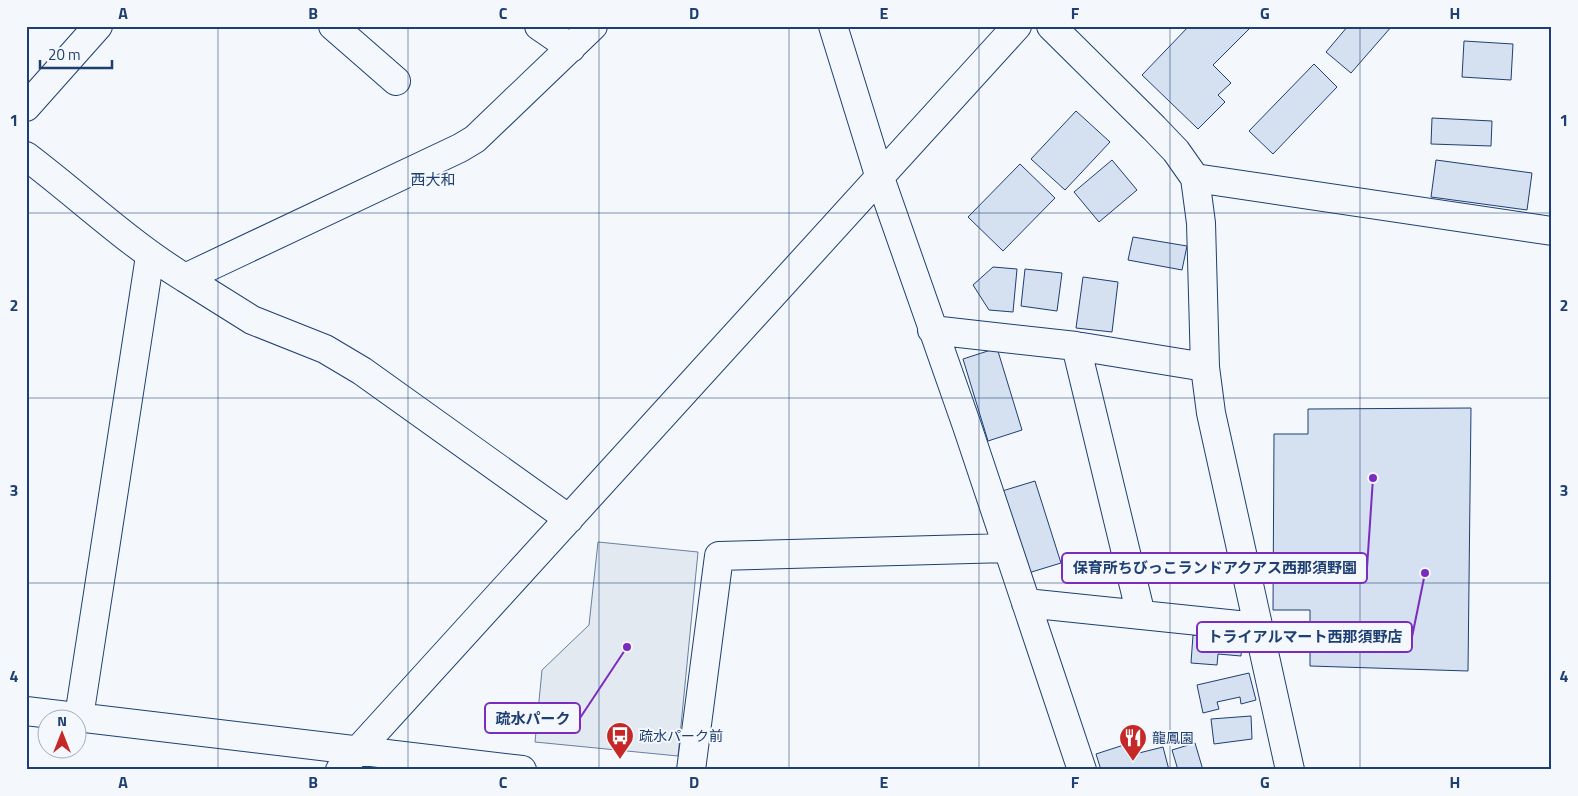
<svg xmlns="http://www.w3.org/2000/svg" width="1578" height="796" font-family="'Titillium Web','Noto Sans JP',sans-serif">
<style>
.green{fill:#e3e9f0;stroke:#687fa3}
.building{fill:#d5e0f0;stroke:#1d3f73}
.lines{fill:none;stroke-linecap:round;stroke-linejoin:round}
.minor-casing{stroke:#1d3f73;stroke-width:30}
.minor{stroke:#f4f7fb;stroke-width:28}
.grid{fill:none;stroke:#1d3f73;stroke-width:1;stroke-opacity:0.55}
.labels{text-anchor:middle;stroke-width:4;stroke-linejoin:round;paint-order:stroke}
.poi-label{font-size:14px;fill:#1d3f73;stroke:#f4f7fb;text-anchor:start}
.neighbourhood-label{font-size:15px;fill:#1d3f73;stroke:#f4f7fb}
.leader{fill:none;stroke:#7b2cbf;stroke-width:2}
.callout-dot{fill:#7b2cbf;stroke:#f4f7fb;stroke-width:2}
.callout{fill:#f4f7fb;stroke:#7b2cbf;stroke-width:2}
.callout-label{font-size:15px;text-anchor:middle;font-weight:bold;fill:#1d3f73}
.neatline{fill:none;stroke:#1d3f73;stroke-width:2}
.grid-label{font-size:16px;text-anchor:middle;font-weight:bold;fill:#1d3f73}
</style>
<rect width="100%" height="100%" fill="#f4f7fb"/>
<path class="green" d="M598,542L698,552L678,756L535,742L542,670L589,625Z"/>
<path class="building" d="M1189,26H1252L1213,65L1231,83L1218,95L1225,102L1198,129L1142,75Z
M1348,26H1392L1351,73L1326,52Z
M1464,41L1513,44L1511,80L1462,77Z
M1314,64L1337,87L1273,154L1249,131Z
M1076,111L1110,142L1065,190L1031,159Z
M1432,118L1492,121L1491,146L1431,144Z
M1112,160L1137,190L1099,222L1074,192Z
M1436,160L1532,173L1527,210L1431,197Z
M1020,164L1055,198L1003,251L968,217Z
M1133,237L1187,246L1182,270L1128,260Z
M993,267L1017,269L1013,312L989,310L973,285Z
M1025,269L1062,273L1057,311L1021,306Z
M1083,277L1118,282L1112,332L1076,328Z
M997,348L1022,430L988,441L963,359Z
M1471,408L1468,671L1310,666V610H1273L1274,434H1308V409Z
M1035,481L1061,563L1025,574L999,492Z
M1193,635L1242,639L1241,656L1218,654L1217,665L1191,663Z
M1249,673L1256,700L1241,704L1240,697L1217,702L1219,709L1203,713L1197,685Z
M1251,716L1252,739L1214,744L1211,719Z
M1133,742L1135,754L1163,747L1169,770H1101L1096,754Z
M1195,743L1203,770H1178L1172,750Z"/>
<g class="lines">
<defs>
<path id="minor" d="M333,26L396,81
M539,26L571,48
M833,26L880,178L967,426L1082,770
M1051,26L1154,128L1176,151L1195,178L1201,223L1205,367L1211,413L1290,770
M26,107L98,26
M26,156C79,196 128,243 185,278L460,148L475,139L593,26
M1195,178L1552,231
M185,278L252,320L325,349L362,371L569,519
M932,330L1076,346L1205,367
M1076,346L1141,615
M1026,603L1257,627
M26,711L522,770
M79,717L150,256
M340,770L1017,26
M691,770L719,556L1007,548"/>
</defs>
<use href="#minor" class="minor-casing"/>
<use href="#minor" class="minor"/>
</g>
<path class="grid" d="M218,26V770M408,26V770M599,26V770M789,26V770M979,26V770M1170,26V770M1360,26V770M26,213H1552M26,398H1552M26,583H1552"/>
<defs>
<symbol id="bus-pin" viewBox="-11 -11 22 30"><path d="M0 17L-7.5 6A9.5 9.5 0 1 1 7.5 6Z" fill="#c62828" stroke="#f4f7fb"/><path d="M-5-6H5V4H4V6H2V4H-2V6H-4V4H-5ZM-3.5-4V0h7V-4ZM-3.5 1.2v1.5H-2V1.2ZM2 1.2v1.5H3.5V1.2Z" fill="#fff"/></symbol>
<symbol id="restaurant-pin" viewBox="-11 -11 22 30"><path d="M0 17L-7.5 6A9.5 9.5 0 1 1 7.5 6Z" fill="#c62828" stroke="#f4f7fb"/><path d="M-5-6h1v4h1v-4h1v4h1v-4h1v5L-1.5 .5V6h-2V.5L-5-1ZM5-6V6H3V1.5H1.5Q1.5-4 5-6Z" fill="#fff"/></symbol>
</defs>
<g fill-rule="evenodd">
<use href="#bus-pin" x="604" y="720" width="32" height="43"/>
<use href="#restaurant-pin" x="1117" y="722" width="32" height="43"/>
</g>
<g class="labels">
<g class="poi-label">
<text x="639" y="741">疏水パーク前</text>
<text x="1152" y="743">龍鳳園</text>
</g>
<g class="neighbourhood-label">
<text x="433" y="185">西大和</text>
</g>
</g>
<path class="leader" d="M1373 478L1367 568M1425 573L1412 637M627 647L580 718"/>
<g class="callout-dot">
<circle cx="1373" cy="478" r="5"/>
<circle cx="1425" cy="573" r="5"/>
<circle cx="627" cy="647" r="5"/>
</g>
<g class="callout">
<rect x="1062" y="553" width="305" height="30" rx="5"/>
<rect x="1197" y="622" width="215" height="30" rx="5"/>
<rect x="485" y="703" width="95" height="30" rx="5"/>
</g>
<g class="callout-label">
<text x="1215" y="573">保育所ちびっこランドアクアス西那須野園</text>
<text x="1305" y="642">トライアルマート西那須野店</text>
<text x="533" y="724">疏水パーク</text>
</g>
<rect width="1578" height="796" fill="none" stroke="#f4f7fb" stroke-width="55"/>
<g transform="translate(62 734)"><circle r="24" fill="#f4f7fb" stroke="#9eadc5"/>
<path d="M0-4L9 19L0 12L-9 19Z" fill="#c62828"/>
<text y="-8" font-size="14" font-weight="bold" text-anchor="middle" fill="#1d3f73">N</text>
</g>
<path d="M40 60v8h72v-8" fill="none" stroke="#1d3f73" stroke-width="2.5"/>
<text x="48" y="60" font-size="15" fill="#1d3f73" stroke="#f4f7fb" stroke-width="4" paint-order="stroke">20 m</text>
<rect x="28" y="28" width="1522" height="740" class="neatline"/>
<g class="grid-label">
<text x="123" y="19">A</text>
<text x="313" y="19">B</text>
<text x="503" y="19">C</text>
<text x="694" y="19">D</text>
<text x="884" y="19">E</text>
<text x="1075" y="19">F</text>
<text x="1265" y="19">G</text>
<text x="1455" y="19">H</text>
<text x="14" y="126">1</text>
<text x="1564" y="126">1</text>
<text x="14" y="311">2</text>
<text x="1564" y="311">2</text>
<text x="14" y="496">3</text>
<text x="1564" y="496">3</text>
<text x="14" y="682">4</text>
<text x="1564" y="682">4</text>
<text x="123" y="788">A</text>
<text x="313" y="788">B</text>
<text x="503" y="788">C</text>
<text x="694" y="788">D</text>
<text x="884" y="788">E</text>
<text x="1075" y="788">F</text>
<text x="1265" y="788">G</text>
<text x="1455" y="788">H</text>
</g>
</svg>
